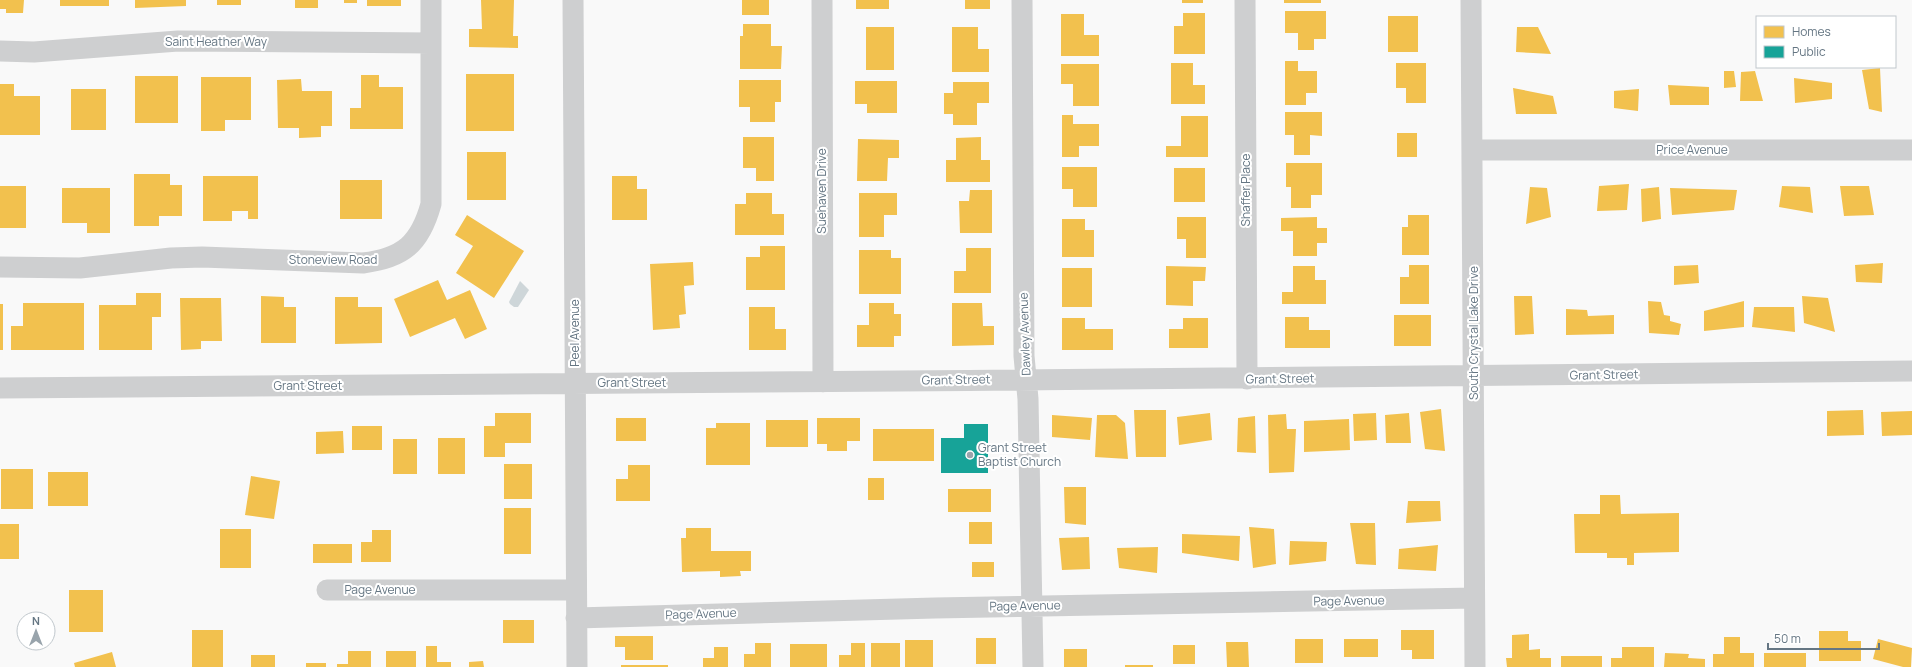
<svg xmlns="http://www.w3.org/2000/svg" width="1912" height="667" font-family="Manrope,sans-serif">
<style>
.water{fill:#ced6d9}
.homes{fill:#f2c14e}
.public{fill:#17a398}
.lines{fill:none;stroke-linecap:round;stroke-linejoin:round}
.minor{stroke:#cecfd0;stroke-width:21}
.poi-dot{fill:#99a4ac;stroke:#fff;stroke-width:1.5}
.labels{text-anchor:middle;stroke-width:4;stroke-linejoin:round;paint-order:stroke}
.street-label{font-size:12px;fill:#657683;stroke:#fff}
.poi-label{font-size:12px;fill:#657683;stroke:#fff;text-anchor:start}
</style>
<rect width="100%" height="100%" fill="#f9f9f9"/>
<path class="water" d="M520,281L529,290L518,307H514L510,304L509,302Z"/>
<path class="homes" d="M0,0H24L23,13H6V9H0Z
M60,0H109V6H60Z
M135,0H186V6L135,8Z
M217,0H241V5H217Z
M295,0H318V8H295Z
M344,0H357V3H344Z
M367,0H401V6H367Z
M481,0H514L513,36H518V48L469,47V29H482Z
M742,0H769V15H742Z
M856,0H889V9H856Z
M965,0H990V9H965Z
M1182,0H1203V3H1182Z
M1284,0H1321V3H1284Z
M1285,11H1326V39H1314V50H1298V33H1285Z
M1183,13H1205V54H1174V26H1183Z
M1061,14H1084V35H1099V56H1061Z
M1388,16H1418V52H1388Z
M743,24H771V46H782L781,69H740V36H743Z
M866,27H894V70H866Z
M952,27H978V49H989V72H952Z
M1517,27H1538L1551,54L1516,52Z
M1285,61H1298V71H1317V93H1306V105H1285Z
M1171,63H1193V85H1205V104H1171Z
M1396,63H1426V103H1406V88H1396Z
M1061,64H1099V106H1073V84H1061Z
M1880,68L1882,112L1869,109L1862,70Z
M1724,71H1734L1736,87L1724,88Z
M1755,71L1763,101H1740L1741,72Z
M466,74H514V131H466Z
M361,75H379V87H403V129H350V108H361Z
M135,76H178V123H135Z
M201,77H251V120H225V131H201Z
M1794,78L1832,83V99L1795,103Z
M301,79L302,91H332V126H321V137L299,138V128H278L277,80Z
M739,80H781V102H775V122H750V107H739Z
M855,81H897V113H867V104H855Z
M953,82H989V103H977V125H953V114H944V93H953Z
M0,84H14V96H40V135H0Z
M1668,85L1709,87V105H1670Z
M1513,88L1553,96L1557,114H1516Z
M71,89H106V130H71Z
M1639,89L1638,111L1614,108V91Z
M1285,112H1322V136L1310,135V155H1294V135H1285Z
M1062,115H1073V124H1099V146H1079V157H1062Z
M1181,116H1208V157H1166V146H1181Z
M1397,133H1417V157H1397Z
M743,137H774V181H756V168H743Z
M981,137V160H990V182H946V160H956V138Z
M858,139L899,140V158H888L887,181H857Z
M467,152H506V200H467Z
M1286,163H1322V195H1311V208H1291V187H1286Z
M1062,167H1097V207H1073V189H1062Z
M1174,168H1205V202H1174Z
M134,174H170V185H182V216H159V226H134Z
M203,176H258V219H248V211H232V221H203Z
M612,176H637V189H647V220H612Z
M340,180H382V219H340Z
M1629,184L1627,210L1597,211L1599,186Z
M0,186H26V228H0Z
M1782,186L1810,187L1813,213L1779,207Z
M1840,186H1869L1874,215L1844,216Z
M1530,187L1547,188L1551,217L1526,224Z
M1659,187L1661,219L1642,222L1641,189Z
M62,188H110V233H87V223H62Z
M1670,188L1737,190L1734,210L1672,215Z
M970,190H992V233H960L959,201H969Z
M746,193H772V214H784V235H735V204H746Z
M859,193H897V215H884V237H859Z
M467,215L524,251L494,298L456,273L473,246L455,235Z
M1408,215H1429V255H1402V227H1408Z
M1177,217H1206V258H1186V239H1177Z
M1317,217V228H1327V243H1317V256H1293V231H1281V218Z
M1062,219H1085V230H1094V257H1062Z
M760,246H785V290H746V257H760Z
M966,248H991V293H954V271H966Z
M859,250H891V258H901V294H859Z
M693,262L694,285L684,286L686,314L679,315L680,328L653,330L650,264Z
M1883,263L1882,283L1856,282L1855,265Z
M1409,265H1429V304H1400V277H1409Z
M1698,265L1699,283L1674,285V266Z
M1166,266L1206,267L1205,281H1193V306L1166,305Z
M1293,266H1315V280H1326V304H1282V292H1293Z
M1062,268H1092V307H1062Z
M438,280L447,300L470,290L487,329L465,339L455,318L410,337L394,299Z
M136,293H161V317H152V350H99V305H136Z
M261,296L284,297V307H296V343H261Z
M1514,296H1532L1534,334L1515,335Z
M1802,296L1828,298L1835,332L1804,323Z
M335,297H358V307H382V343L335,344Z
M180,298H221L222,341H201V349L181,350Z
M1648,301L1661,302L1664,315L1670,316V321L1681,324L1679,335L1649,333Z
M1744,301V327L1704,331V311Z
M23,303H84V350H11V326H23Z
M869,303H894V314H901V336H894V347H857V325H869Z
M952,303H982L983,326H994V345L952,346Z
M0,304H3V350H0Z
M749,307H775V329H786V350H749Z
M1754,307H1794L1795,332L1752,327Z
M1566,309L1587,310L1588,316L1614,315V334L1566,335Z
M1394,315H1431V346H1394Z
M1285,317H1309V330H1330V348H1285Z
M1062,318H1085V329H1113V350H1062Z
M1183,318H1208V348H1169V329H1183Z
M1441,409L1445,451L1425,449L1420,412Z
M1134,410H1166V457H1136Z
M1863,410L1864,435L1827,436V411Z
M1912,411V435L1882,436L1881,412Z
M495,413H531V443H505V457H484V426H495Z
M1210,413L1212,440L1179,445L1177,417Z
M1376,413L1377,440L1354,441L1353,414Z
M1409,413L1411,443H1386L1385,415Z
M1286,414L1287,429H1296L1294,472L1269,473L1268,415Z
M1052,415L1092,418L1090,440L1052,437Z
M1097,415H1116L1125,423L1128,459L1095,457Z
M1255,416L1256,453L1237,452L1238,418Z
M616,418H646V441H616Z
M817,418H860V441H847V451H827V444H817Z
M1349,419L1350,450L1304,452V421Z
M766,420H808V447H766Z
M716,423H750V465H706V428H716Z
M352,426H382V450H352Z
M873,429H934V461H873Z
M343,431L344,453L316,454V432Z
M438,438H465V474H438Z
M393,439H417V474H393Z
M504,464H532V499H504Z
M628,465H650V501H616V479H628Z
M1,469H33V509H1Z
M48,472H88V506H48Z
M251,476L280,481L274,519L245,515Z
M868,478H884V500H868Z
M1064,487H1086V525L1065,523Z
M948,489H991V512H948Z
M1600,495H1620L1621,514L1679,513V552L1634,553V565H1627V558H1607V553H1575L1574,514H1600Z
M1408,501H1440L1441,521L1406,523Z
M504,508H531V554H504Z
M969,522H992V544H969Z
M1350,523H1375L1376,565L1356,564Z
M0,524H19V559H0Z
M1249,527L1274,529L1276,564L1253,568Z
M686,528H711V551H751V571H740L741,576L720,577V571L682,572L681,538H686Z
M220,529H251V568H220Z
M372,530H391V562H361V542H372Z
M1182,534L1240,536L1239,561L1182,553Z
M1089,537L1090,569L1062,570L1059,538Z
M1290,541L1327,542L1326,561L1289,565Z
M313,544H352V563H313Z
M1438,545L1436,571L1398,569L1399,549Z
M1158,547L1157,573L1119,568L1117,548Z
M972,562H994V577H972Z
M69,590H103V632H69Z
M503,620H534V643H503Z
M192,630H223V667H192Z
M1401,630H1434V659H1412V650H1401Z
M1819,631H1848V641H1861V661H1819Z
M1529,634V650L1540,649V658H1551V667H1507L1506,658H1512V635Z
M615,636H653V660H625V647H615Z
M1724,637H1740V653H1754V667H1713V654H1724Z
M976,638H996V664H976Z
M1295,639H1323V663H1295Z
M1344,639H1378V657H1344Z
M1878,639L1912,648L1911,667H1903L1873,659Z
M905,640H933V667H905Z
M1226,642H1248L1249,667H1227Z
M755,643H771V667H744V654H755Z
M851,643H865V667H839V655H851Z
M871,643H900V667H871Z
M790,644H827V667H790Z
M1173,645H1195V664H1173Z
M426,646H437V662H451V667H426Z
M714,647H728V667H703V658H714Z
M1622,647H1654V667H1611V658H1622Z
M1064,649H1087V667H1064Z
M348,651H371V667H337V664H348Z
M386,651H416V667H386Z
M112,652L116,667H75L74,663Z
M1665,653L1689,654L1688,658L1705,659V667H1664Z
M1764,653H1806V667H1764Z
M251,655H275V667H251Z
M1561,656H1602V667H1561Z
M483,661L484,667H469V662Z
M306,663H326V667H306Z
M621,665H668V667H621Z
M1125,665H1153V667H1125Z"/>
<path class="public" d="M964,424H988V473H941V438H964Z"/>
<g class="lines">
<path class="minor" d="M573,0L577,667
M822,0L823,382
M1022,0L1024,356L1028,399L1033,667
M1245,0L1247,379
M1471,0L1475,667
M0,51L34,52L178,41L431,43
M1472,150H1912
M0,267L80,268L171,258L202,257L363,263C403,258 420,244 431,204V0
M0,388C637,383 1275,379 1912,371
M327,590H576
M576,618L935,608L1474,598"/>
</g>
<circle class="poi-dot" cx="970" cy="455" r="4"/>
<g class="labels">
<g class="street-label">
<text x="216" y="46">Saint Heather Way</text>
<text x="1692" y="154">Price Avenue</text>
<text transform="translate(1246 190) rotate(-90)" y="4">Shaffer Place</text>
<text transform="translate(822 191) rotate(-90)" y="4">Suehaven Drive</text>
<text x="333" y="264">Stoneview Road</text>
<text transform="translate(575 333) rotate(-90)" y="4">Peel Avenue</text>
<text transform="translate(1474 333) rotate(-90)" y="4">South Crystal Lake Drive</text>
<text transform="translate(1025 334) rotate(-92)" y="4">Dawley Avenue</text>
<text transform="translate(1604 375) rotate(-1)" y="4">Grant Street</text>
<text transform="translate(1280 379) rotate(-1)" y="4">Grant Street</text>
<text transform="translate(956 380) rotate(-1)" y="4">Grant Street</text>
<text x="632" y="387">Grant Street</text>
<text x="308" y="390">Grant Street</text>
<text x="380" y="594">Page Avenue</text>
<text transform="translate(1349 601) rotate(-1)" y="4">Page Avenue</text>
<text transform="translate(1025 606) rotate(-1)" y="4">Page Avenue</text>
<text transform="translate(701 614) rotate(-2)" y="4">Page Avenue</text>
</g>
<g class="poi-label">
<text x="978" y="452">Grant Street<tspan x="978" dy="14">Baptist Church</tspan></text>
</g>
</g>
<rect x="1756" y="16" width="140" height="52" fill="#ffffff" stroke="#c1c8cd"/>
<rect x="1764" y="26" width="20" height="12" fill="#f2c14e" stroke="#c1c8cd"/>
<text x="1792" y="36" font-size="12" fill="#657683">Homes</text>
<rect x="1764" y="46" width="20" height="12" fill="#17a398" stroke="#c1c8cd"/>
<text x="1792" y="56" font-size="12" fill="#657683">Public</text>
<g transform="translate(36 631)"><circle r="19" fill="#ffffff" stroke="#c1c8cd"/>
<path d="M0-3L7 15L0 10L-7 15Z" fill="#99a4ac"/>
<text y="-6" font-size="11" font-weight="bold" text-anchor="middle" fill="#657683">N</text>
</g>
<path d="M1768 643v6h111v-6" fill="none" stroke="#657683" stroke-width="2"/>
<text x="1774" y="643" font-size="12" fill="#657683" stroke="#ffffff" stroke-width="3" paint-order="stroke">50 m</text>
</svg>
